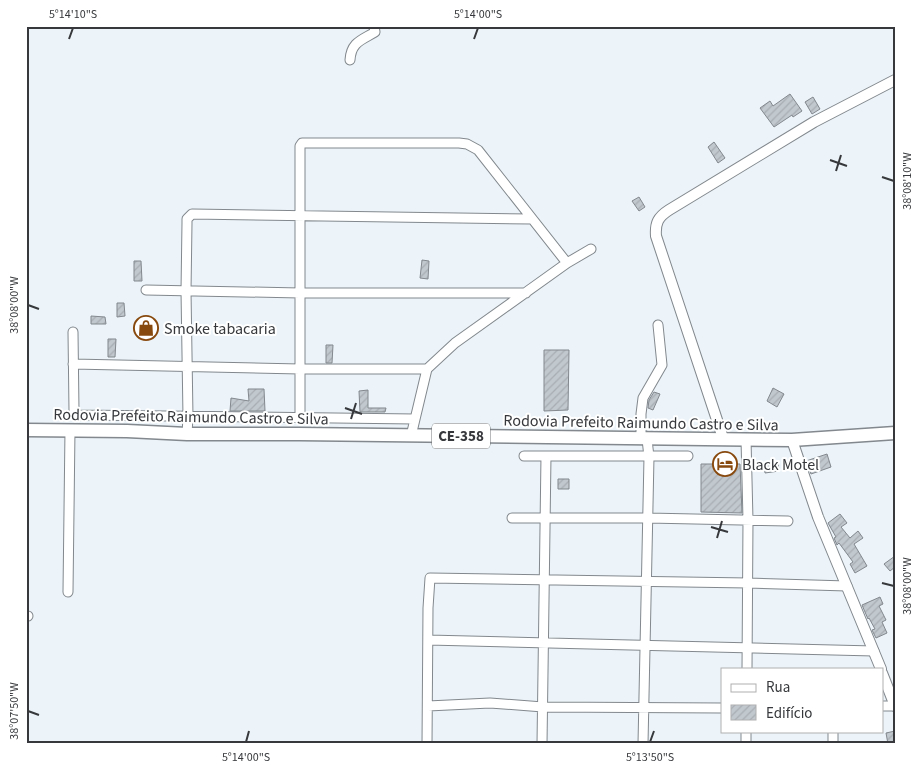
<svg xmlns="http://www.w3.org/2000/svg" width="921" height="770" font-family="'Source Sans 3',sans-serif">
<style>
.building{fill:url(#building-hatch);stroke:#82888d}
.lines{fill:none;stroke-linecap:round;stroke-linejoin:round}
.minor-casing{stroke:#82888d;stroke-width:11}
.tertiary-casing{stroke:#82888d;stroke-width:12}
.primary-casing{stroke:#82888d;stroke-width:15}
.minor{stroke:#fff;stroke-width:9}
.tertiary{stroke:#fff;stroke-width:10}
.primary{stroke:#fff;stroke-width:12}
.ticks{fill:none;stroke:#36383b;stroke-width:2}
.labels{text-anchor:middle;stroke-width:4;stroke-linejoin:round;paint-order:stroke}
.shield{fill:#fff;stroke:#727476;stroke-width:1}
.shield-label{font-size:15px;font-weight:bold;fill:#36383b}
.poi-label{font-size:16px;fill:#36383b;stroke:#fff;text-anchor:start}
.street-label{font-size:16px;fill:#36383b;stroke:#fff}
.neatline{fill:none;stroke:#36383b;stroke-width:2}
.ticks-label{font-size:12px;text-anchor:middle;fill:#36383b}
</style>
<defs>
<pattern id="building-hatch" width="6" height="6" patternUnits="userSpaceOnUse" patternTransform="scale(1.25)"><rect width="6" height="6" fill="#c2c9ce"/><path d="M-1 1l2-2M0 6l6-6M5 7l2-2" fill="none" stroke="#a7adb2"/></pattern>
</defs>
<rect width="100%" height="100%" fill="#ecf4f9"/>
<path class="building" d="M790,94L802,111L793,117L792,115L774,127L760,108L770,101L773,106Z
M813,97L820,109L812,114L805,102Z
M714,142L725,158L718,163L708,147Z
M639,197L645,207L639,211L632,201Z
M422,260L429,261L428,279L420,278Z
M134,261H141L142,281H134Z
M117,303H124L125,316L117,317Z
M91,316L105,317L106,324H91Z
M108,339H116L115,357H108Z
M326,345H333L332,363H326Z
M544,350H569L568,410L544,411Z
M773,388L784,394L777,407L767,401Z
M248,389H264L265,411H230L231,398L249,401Z
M368,390V408H386L385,412H360L359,391Z
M654,392L660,394L653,410L648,408L649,400Z
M827,454L831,467L811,474L806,461Z
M778,462L779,471L765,473L764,463Z
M701,464H740L742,513L701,512Z
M558,479H569V489H558Z
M840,514L847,523L841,527L850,538L858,531L863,538L854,544L867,566L855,573L850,564L853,562L839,543L837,545L834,538L836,537L828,523Z
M895,556V567L890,571L884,564Z
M880,597L883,604L879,606L886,620L882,622L887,633L876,638L872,630L875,629L869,618L868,619L862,605Z
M895,731V743L888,744L886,733Z"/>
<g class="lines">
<defs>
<path id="minor" d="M350,60C351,42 362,40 375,32L374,26
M146,290L300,293H526
M73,332L74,411L78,415L415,419
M73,364L300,369H427
M300,418V146L302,143H459L467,144L478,150L567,263
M187,434L188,417L186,291L187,223V219L192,214L532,219
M411,436L427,369L455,343L567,263L591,249
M641,438V414L643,398L662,365L658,325
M746,439L748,520L747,669
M524,456H688
M512,518H648L788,521
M68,592L70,430
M26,616H28
M428,640L874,651
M428,706L490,703L543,707L722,708
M882,706H895
M427,744L428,608L430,578L748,583L847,586
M542,744L546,456
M643,744L649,457L647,439
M746,744V731
M833,744V731"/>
<path id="tertiary" d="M723,438L656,236C655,223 658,217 669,210L814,122L895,80
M792,440L818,517L881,669
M882,673L895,706"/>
<path id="primary" d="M26,430L127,431L187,434H299L792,440L895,433"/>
</defs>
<use href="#minor" class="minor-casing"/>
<use href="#tertiary" class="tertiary-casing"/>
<use href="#primary" class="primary-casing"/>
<use href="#minor" class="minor"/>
<use href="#tertiary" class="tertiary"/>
<use href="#primary" class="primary"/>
</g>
<path class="ticks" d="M69,39L73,28M474,39L478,28M830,160L847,166M836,171L841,155M882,177L894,181M28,305L39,309M345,408L362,414M351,419L356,403M711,527L728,532M717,538L722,521M882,583L894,586M28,711L39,715M246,742L249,731M650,742L654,731"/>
<defs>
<symbol id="shop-ring" viewBox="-11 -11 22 22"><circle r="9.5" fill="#fff" stroke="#88490e" stroke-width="1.5"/><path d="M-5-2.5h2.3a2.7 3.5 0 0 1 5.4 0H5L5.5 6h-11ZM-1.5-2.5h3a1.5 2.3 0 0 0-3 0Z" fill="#88490e"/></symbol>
<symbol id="hotel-ring" viewBox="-11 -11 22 22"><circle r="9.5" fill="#fff" stroke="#88490e" stroke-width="1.5"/><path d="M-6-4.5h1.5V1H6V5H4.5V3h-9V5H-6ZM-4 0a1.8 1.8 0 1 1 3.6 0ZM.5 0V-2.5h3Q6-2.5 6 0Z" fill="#88490e"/></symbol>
</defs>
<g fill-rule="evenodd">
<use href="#shop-ring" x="132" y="314" width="28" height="28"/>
<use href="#hotel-ring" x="711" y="450" width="28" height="28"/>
</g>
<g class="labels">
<rect class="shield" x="432" y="423.5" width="58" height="25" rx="4"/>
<g class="shield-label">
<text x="461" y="441">CE-358</text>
</g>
<g class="poi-label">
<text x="164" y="334">Smoke tabacaria</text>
<text x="742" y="470">Black Motel</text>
</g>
<g class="street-label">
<text transform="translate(191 416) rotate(1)" y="6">Rodovia Prefeito Raimundo Castro e Silva</text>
<text transform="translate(641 422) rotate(1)" y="6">Rodovia Prefeito Raimundo Castro e Silva</text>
</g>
</g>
<rect width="921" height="770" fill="none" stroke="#ffffff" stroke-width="55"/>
<rect x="721" y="668" width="162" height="65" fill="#ffffff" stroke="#afafb1"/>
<rect x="731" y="684" width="25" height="8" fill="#ffffff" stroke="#afafb1"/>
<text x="766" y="692" font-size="15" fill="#36383b">Rua</text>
<rect x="731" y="705" width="25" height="15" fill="url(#building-hatch)" stroke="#afafb1"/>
<text x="766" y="718" font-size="15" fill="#36383b">Edifício</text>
<rect x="28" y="28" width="866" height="714" class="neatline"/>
<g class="ticks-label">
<text x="73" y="18">5°14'10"S</text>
<text x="478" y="18">5°14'00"S</text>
<text transform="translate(907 181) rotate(-90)" y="4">38°08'10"W</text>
<text transform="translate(14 305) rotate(-90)" y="4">38°08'00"W</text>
<text transform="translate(907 586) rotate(-90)" y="4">38°08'00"W</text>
<text transform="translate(14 711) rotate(-90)" y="4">38°07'50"W</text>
<text x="246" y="761">5°14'00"S</text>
<text x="650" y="761">5°13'50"S</text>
</g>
</svg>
